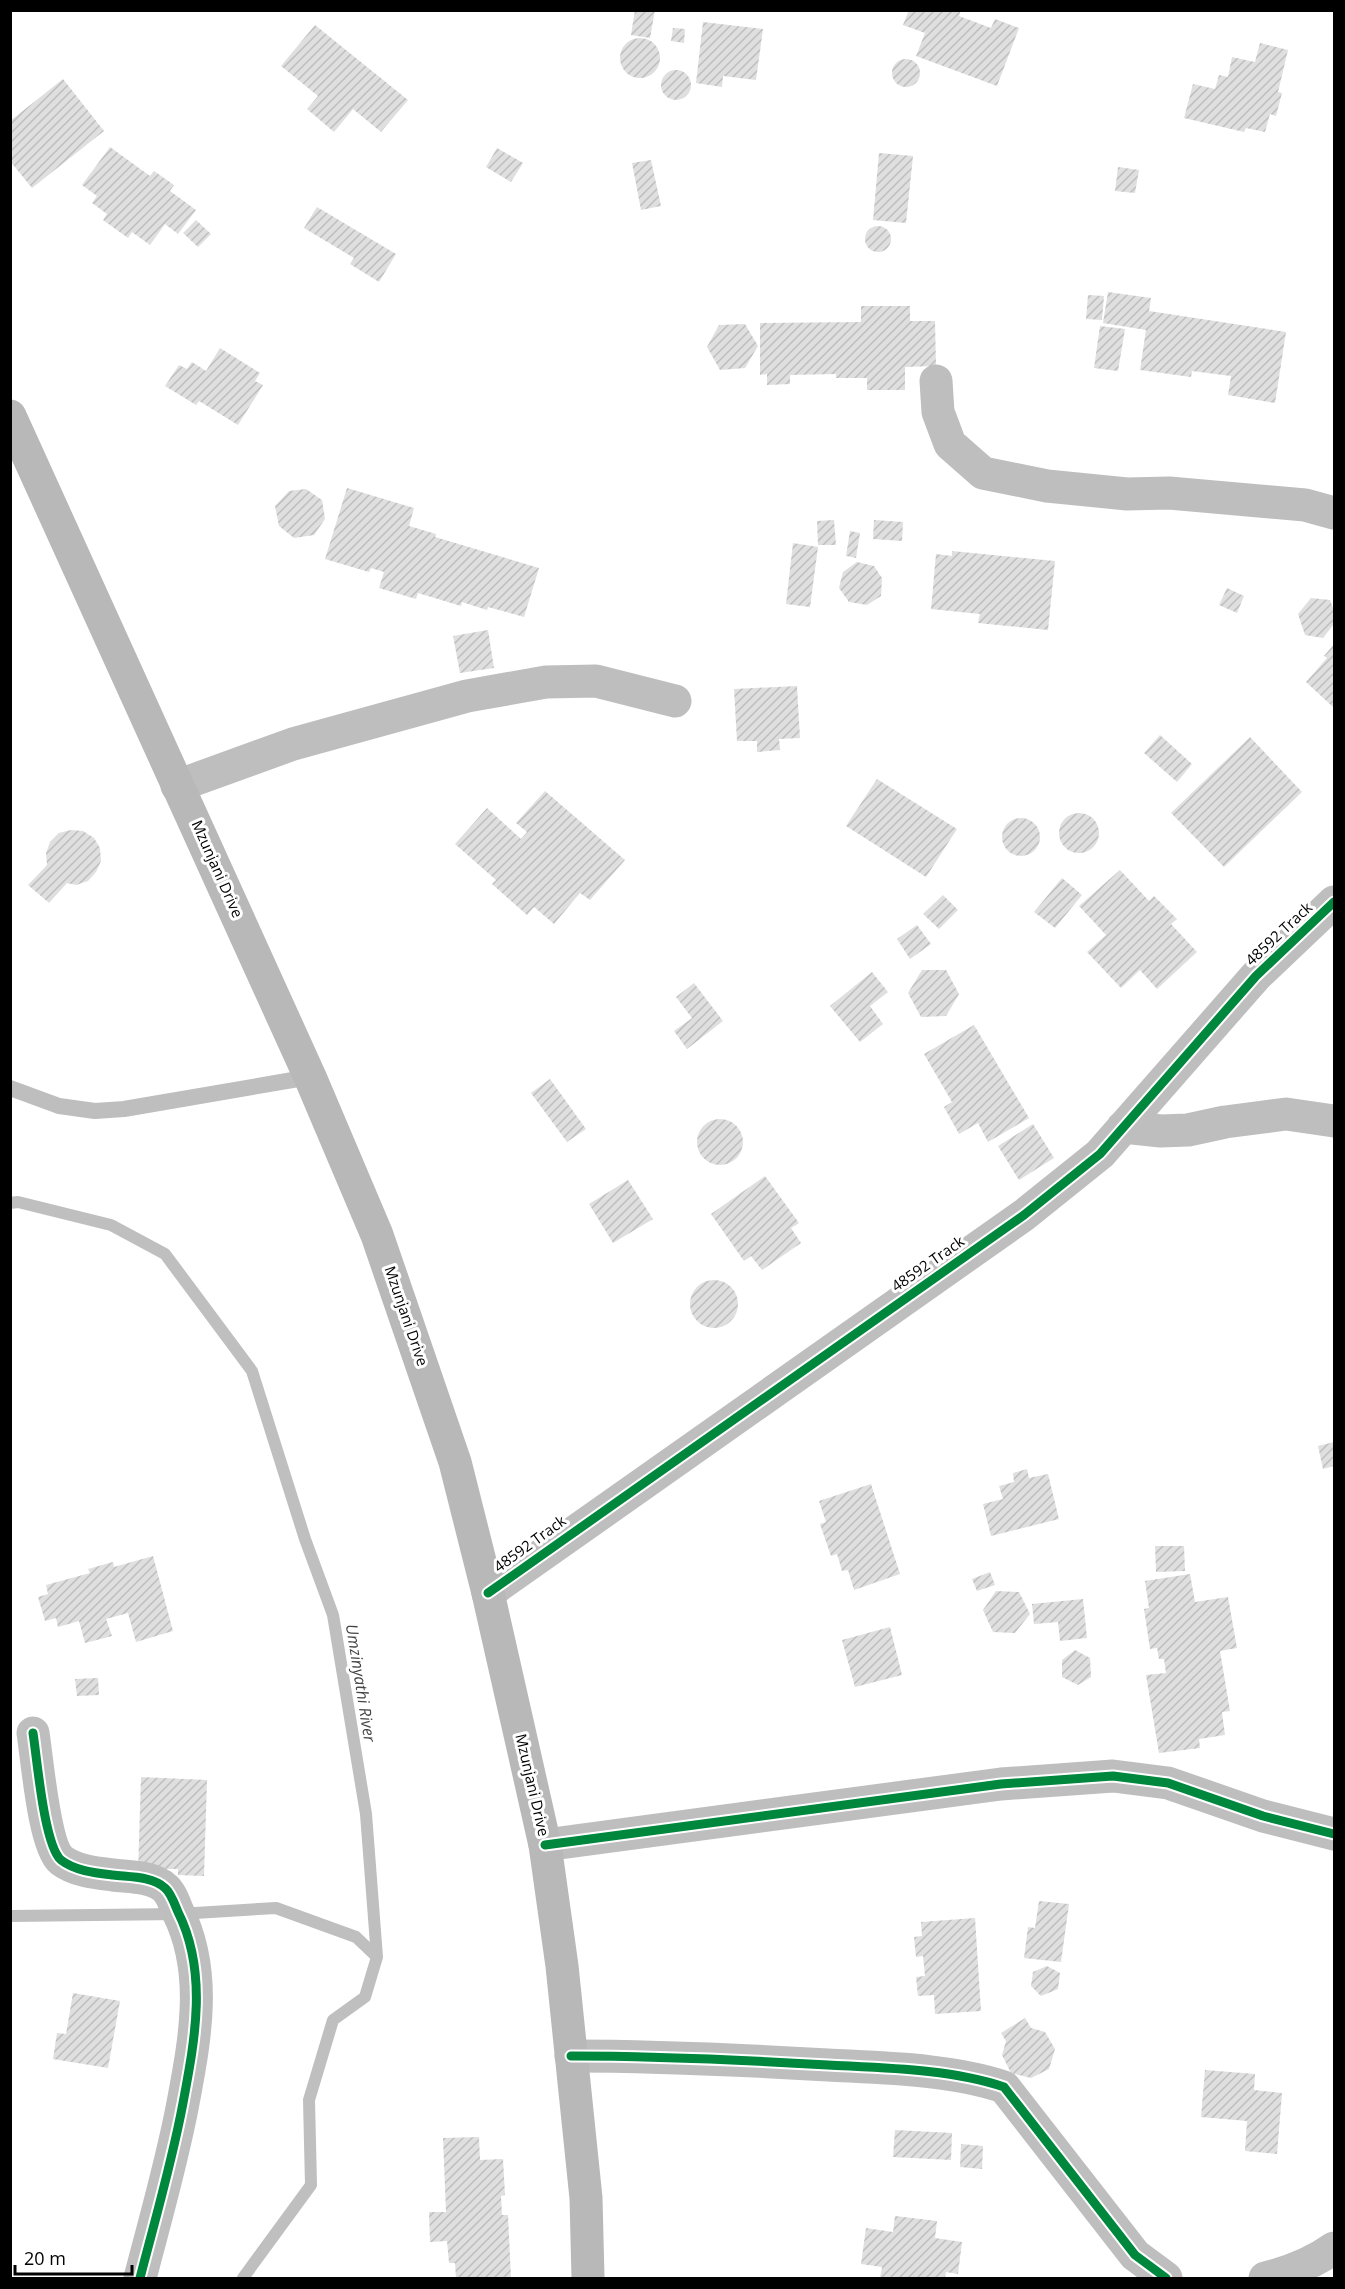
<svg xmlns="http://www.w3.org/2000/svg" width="1345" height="2289" font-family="'Open Sans',sans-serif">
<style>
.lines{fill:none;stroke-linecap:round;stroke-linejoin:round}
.stream{stroke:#bfbfbf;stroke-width:12}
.building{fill:url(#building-hatch)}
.lane{stroke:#bebebe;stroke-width:16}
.street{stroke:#bebebe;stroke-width:33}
.secondary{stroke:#b8b8b8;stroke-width:33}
.cycleway-casing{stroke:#fff;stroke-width:13}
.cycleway{stroke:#00873e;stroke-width:9}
.labels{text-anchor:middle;stroke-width:6;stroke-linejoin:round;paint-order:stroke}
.street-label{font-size:15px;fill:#000;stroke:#fff}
.water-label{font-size:16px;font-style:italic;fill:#444;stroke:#fff}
</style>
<defs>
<pattern id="building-hatch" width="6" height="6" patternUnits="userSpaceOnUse" patternTransform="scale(1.5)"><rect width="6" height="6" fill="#dfdfdf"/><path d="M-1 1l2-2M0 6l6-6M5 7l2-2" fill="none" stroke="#bebebe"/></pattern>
</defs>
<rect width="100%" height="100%" fill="#fff"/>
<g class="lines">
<path class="stream" d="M10,1203L18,1202L111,1225L165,1254L252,1371L305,1539L333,1615L366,1814L377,1957L365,1997L333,2020L309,2100L311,2185L243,2278
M10,1916L179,1914L276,1908L356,1937L377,1957"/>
</g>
<path class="building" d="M635,10H655L650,38L631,35Z
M909,10H961L959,16L991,28L995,19L1019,28L997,86L916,56L925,33L903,25Z
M703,22L763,29L756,80L723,76L722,87L696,83Z
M315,25L408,100L381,132L353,109L334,132L307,109L318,96L281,66Z
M673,28L685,29L684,43L671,41Z
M620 58a20 20 0 1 1 40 0a20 20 0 1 1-40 0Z
M1260,43L1288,50L1278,92L1282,93L1276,116L1270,114L1265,132L1246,128L1244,132L1184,118L1193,84L1215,89L1219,75L1228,77L1232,57L1255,62Z
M892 73a14 14 0 1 1 28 0a14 14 0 1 1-28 0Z
M661 85a15 15 0 1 1 30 0a15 15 0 1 1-30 0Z
M63,79L104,131L32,188L10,161V121Z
M110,147L150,176L154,171L174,185L170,191L196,210L178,234L165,224L150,245L132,232L128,238L103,220L107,214L92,203L97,196L82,185Z
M497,148L523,163L511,182L486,167Z
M879,153L913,156L906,223L873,220Z
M651,160L661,206L641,210L632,163Z
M1118,167L1139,170L1135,193L1115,191Z
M317,207L396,254L379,282L350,264L354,258L304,228Z
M196,220L211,234L198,247L183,233Z
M865 239a13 13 0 1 1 26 0a13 13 0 1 1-26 0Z
M1108,292L1151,298L1149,311L1286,332L1275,403L1228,395L1231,376L1192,371L1191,377L1140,370L1146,330L1103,323Z
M1088,295L1104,296L1102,320L1086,319Z
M861,306H910V321H935L936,366L905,367V390H867V378H836V374L790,375V384L767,385V374L760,375V323L861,322Z
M745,324L758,346L745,368L720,370L707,347L719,325Z
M1100,326L1125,329L1118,371L1094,368Z
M220,348L260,373L255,381L263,385L238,425L199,401L196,405L165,386L179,365L187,369L192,362L206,371Z
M347,488L414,508L409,526L436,534L435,537L539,568L524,617L488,607L487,610L462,602L461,606L418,593L416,599L379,588L384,572L371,568L369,572L325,559Z
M306,489L322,500L325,519L314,535L294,538L279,526L275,506L289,491Z
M834,520L836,545H818L817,521Z
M874,520L903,522L902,541L873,539Z
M850,531L860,533L856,558L846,556Z
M793,543L818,547L810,607L786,604Z
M952,551L1055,561L1048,630L978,623L980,614L931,609L936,554L952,556Z
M857,562L874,566L882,578L881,596L867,605L849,602L839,588L843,572Z
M1227,588L1244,596L1237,613L1219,605Z
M1311,598L1330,600L1334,611V624L1323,638L1305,635L1298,614Z
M488,630L494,668L460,673L453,636Z
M1334,644V708L1306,682L1327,658L1324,656Z
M797,686L800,738L779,739L780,750L757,752V741H737L734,689Z
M1160,735L1192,764L1177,782L1144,753Z
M1250,737L1302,792L1224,867L1171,813Z
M877,779L957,829L926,877L846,826Z
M545,791L625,860L590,900L580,893L554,924L534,907L527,915L492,884L496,880L455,844L487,808L521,839L527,832L516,823Z
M1059 833a20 20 0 1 1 40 0a20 20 0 1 1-40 0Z
M1002 837a19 19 0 1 1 38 0a19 19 0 1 1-38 0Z
M71,830L83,831L94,838L100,848L101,861L96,872L88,881L76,885L67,883L49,903L28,885L47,865L46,853L50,842L59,833Z
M1120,870L1149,901L1154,896L1177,919L1171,924L1197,952L1157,989L1140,970L1121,988L1087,952L1106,935L1079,906Z
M1062,878L1082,895L1055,928L1034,912Z
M943,895L958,910L939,929L923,914Z
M917,925L931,944L910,959L897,939Z
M922,970H946L959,994L946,1016L921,1017L908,993Z
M872,972L888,992L870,1006L883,1024L860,1042L830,1006Z
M694,983L723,1021L687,1049L674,1031L692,1018L676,997Z
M974,1025L1029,1118L988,1142L978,1123L959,1134L944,1107L952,1102L924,1054Z
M550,1079L586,1129L567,1142L531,1093Z
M697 1142a23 23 0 1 1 46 0a23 23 0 1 1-46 0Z
M1033,1124L1054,1158L1019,1180L998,1146Z
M765,1176L799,1223L791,1228L801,1243L762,1270L751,1256L744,1261L711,1214Z
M628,1180L653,1219L613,1243L589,1204Z
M690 1304a24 24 0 1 1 48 0a24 24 0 1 1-48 0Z
M1334,1442V1466L1323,1469L1318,1446Z
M1027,1469L1029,1478L1048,1474L1059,1519L991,1536L983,1504L1003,1499L999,1486L1014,1482L1013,1473Z
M871,1484L900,1574L854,1590L848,1570L842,1571L837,1554L831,1556L820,1524L826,1522L819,1501Z
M1155,1546H1184L1185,1571L1156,1572Z
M153,1556L173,1631L136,1642L128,1613L106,1619L112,1636L85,1643L79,1621L58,1627L56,1618L45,1621L38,1597L48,1594L46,1585L90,1573L88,1569L113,1562L114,1567Z
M990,1572L995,1585L977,1591L972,1579Z
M1190,1574L1195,1602L1228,1597L1237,1648L1220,1651L1230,1711L1222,1712L1225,1735L1199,1739L1200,1748L1159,1753L1146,1675L1166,1673L1164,1659H1159L1157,1648L1150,1649L1144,1609L1149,1608L1145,1581Z
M996,1591L1019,1592L1030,1614L1015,1633L993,1632L983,1610Z
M1083,1599L1087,1638L1060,1641L1058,1622L1034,1624L1032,1604Z
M890,1627L902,1675L855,1687L842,1640Z
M1075,1650L1090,1658L1091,1677L1078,1685L1062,1677V1660Z
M98,1678L99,1695L77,1696L75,1679Z
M141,1777L207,1780L204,1876L178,1875V1869H164L138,1873Z
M1039,1901L1069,1904L1061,1962L1024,1958L1028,1927L1035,1928Z
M975,1918L981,2011L935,2014L934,1995L918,1996L916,1977L925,1976L923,1956L916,1957L914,1937L922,1936L921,1922Z
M1047,1966L1060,1973L1058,1989L1041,1996L1031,1986L1033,1972Z
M73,1993L120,2001L108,2068L53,2059L57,2033L66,2034Z
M1025,2018L1031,2028L1045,2032L1055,2049L1049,2069L1031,2078L1011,2073L1002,2055L1006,2041L1001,2033Z
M1205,2070L1255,2074L1254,2090L1282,2093L1277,2154L1245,2151L1247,2121L1201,2117Z
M895,2130L952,2133L951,2160L893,2157Z
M479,2137L480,2160L503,2159L505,2195L501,2196L502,2215H508L511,2278H456L455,2263H449L447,2241L430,2242L429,2212H446L443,2138Z
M961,2144L983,2146L982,2169L960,2167Z
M895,2216L937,2221L935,2238L962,2242L958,2274L946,2272L945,2278H880L882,2267L861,2264L866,2228L893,2232Z"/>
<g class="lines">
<path class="lane" d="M10,1088L59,1106L95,1111L124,1109L310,1077"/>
<path class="street" d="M936,381L938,412L950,444L983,473L1047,486L1127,494L1169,493L1305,505L1334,513
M177,786L293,744L467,696L546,682L596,681L675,701
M1123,1127L1161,1131L1188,1130L1225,1122L1286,1114L1334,1121
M488,1593L1024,1215L1100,1154L1256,976L1334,902
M33,1733C37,1758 44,1845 61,1860C75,1871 96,1873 113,1875C129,1877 152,1876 165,1888C171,1893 175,1905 178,1912C208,1972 195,2039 183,2103C172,2162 155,2220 140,2278
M545,1845L1001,1784L1113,1776L1168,1783L1263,1816L1334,1834
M571,2056C657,2056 742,2060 828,2065C884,2068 951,2069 1004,2087L1135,2255L1166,2278
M1265,2278C1290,2272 1313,2263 1334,2248"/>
<path class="secondary" d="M10,416L310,1077L377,1235L455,1462L488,1593L545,1845L562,1966L586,2198L588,2278"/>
<defs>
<path id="cycleway" d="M488,1593L1024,1215L1100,1154L1256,976L1334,902
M33,1733C37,1758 44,1845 61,1860C75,1871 96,1873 113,1875C129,1877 152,1876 165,1888C171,1893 175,1905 178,1912C208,1972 195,2039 183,2103C172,2162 155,2220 140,2278
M545,1845L1001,1784L1113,1776L1168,1783L1263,1816L1334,1834
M571,2056C657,2056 742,2060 828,2065C884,2068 951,2069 1004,2087L1135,2255L1166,2278"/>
</defs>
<use href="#cycleway" class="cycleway-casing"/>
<use href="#cycleway" class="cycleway"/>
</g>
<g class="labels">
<g class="street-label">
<text transform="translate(217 869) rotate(66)" y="5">Mzunjani Drive</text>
<text transform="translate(1279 934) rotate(-43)" y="5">48592 Track</text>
<text transform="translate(928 1264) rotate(-35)" y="5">48592 Track</text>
<text transform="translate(406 1316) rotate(71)" y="5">Mzunjani Drive</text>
<text transform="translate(530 1544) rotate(-36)" y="5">48592 Track</text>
<text transform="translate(532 1785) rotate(77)" y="5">Mzunjani Drive</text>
</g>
<g class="water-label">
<text transform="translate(361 1683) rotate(81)" y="6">Umzinyathi River</text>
</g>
</g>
<rect width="1345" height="2289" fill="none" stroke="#000000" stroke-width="24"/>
<path d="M15 2265v9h117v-9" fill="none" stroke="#000000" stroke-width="3"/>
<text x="24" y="2265" font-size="18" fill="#000000" stroke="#ffffff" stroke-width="4.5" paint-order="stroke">20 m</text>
</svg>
